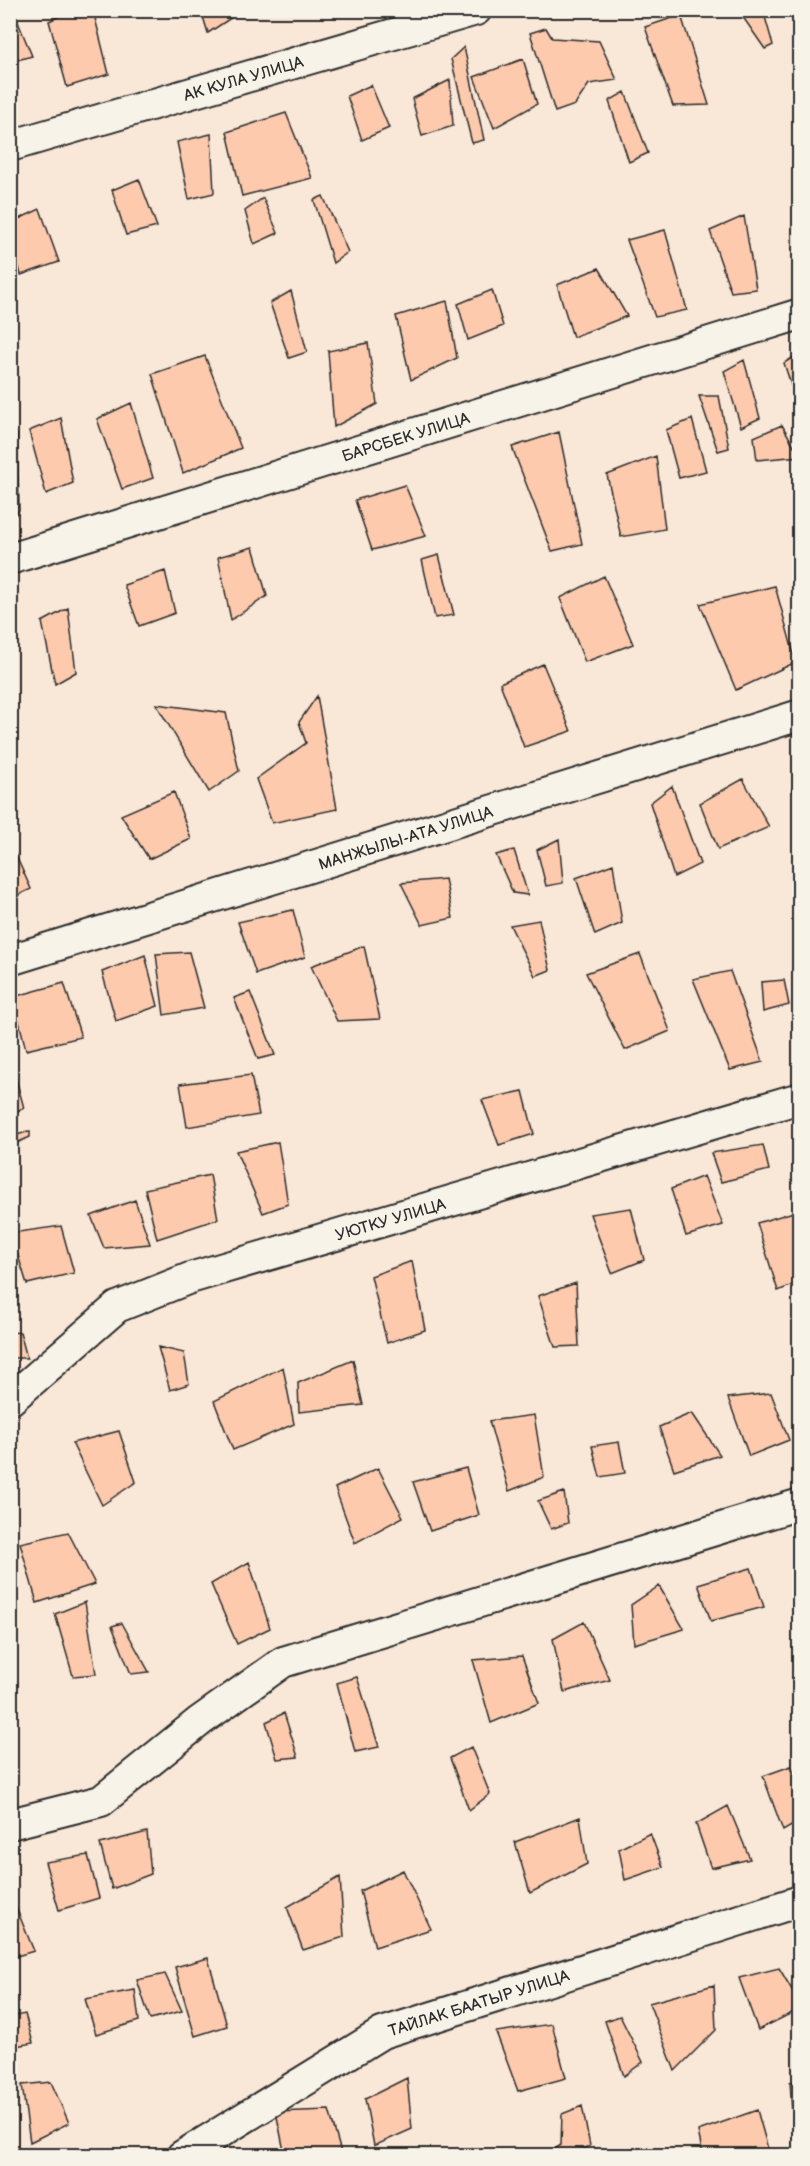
<svg xmlns="http://www.w3.org/2000/svg" width="810" height="2166" font-family="'Balsamiq Sans',sans-serif">
<style>
.building{fill:#fdcaae;stroke:#2b2b2b;stroke-width:1.5}
.lines{fill:none;stroke-linecap:round;stroke-linejoin:round}
.minor-casing{stroke:#2b2b2b;stroke-width:34}
.minor{stroke:#f7f3e8;stroke-width:30}
.labels{text-anchor:middle;stroke-width:5;stroke-linejoin:round;paint-order:stroke}
.street-label{font-size:16px;fill:#2b2b2b;stroke:#f7f3e8}
</style>
<rect width="100%" height="100%" fill="#f9e7d7"/>
<filter id="ink" filterUnits="userSpaceOnUse"><feTurbulence type="fractalNoise" baseFrequency=".0167" numOctaves="2"/><feDisplacementMap in="SourceGraphic" scale="12" xChannelSelector="R" yChannelSelector="G"/><feConvolveMatrix kernelMatrix="1 2 1 2 8 2 1 2 1" color-interpolation-filters="sRGB"/></filter>
<g filter="url(#ink)">
<path class="building" d="M10,10H13L32,56L10,62Z
M73,10H93L109,74L67,87L49,21Z
M201,10H243L208,33Z
M738,10H763L773,45L765,49Z
M681,15L709,105L673,106L645,27Z
M546,28L552,38L599,41L617,80L589,84L575,105L555,112L530,33Z
M464,47L484,140L472,143L451,59Z
M523,59L537,104L494,128L474,77Z
M450,80L453,126L422,136L412,99Z
M371,85L389,128L362,140L347,96Z
M625,92L648,153L629,162L609,101Z
M286,113L312,178L242,196L227,132Z
M211,134L214,193L189,199L177,142Z
M139,179L157,227L126,235L112,190Z
M323,196L348,252L333,263L314,200Z
M263,198L278,233L254,244L245,211Z
M40,209L59,262L21,275L10,233V223Z
M744,216L756,289L731,292L710,231Z
M665,230L687,310L655,317L627,240Z
M599,268L627,316L573,337L557,285Z
M492,290L503,326L468,340L458,304Z
M291,291L307,352L289,358L270,303Z
M447,301L457,358L411,380L396,316Z
M368,343L377,404L334,427L328,351Z
M800,353V412L784,363Z
M205,356L241,448L183,473L152,374Z
M744,360L760,418L741,427L724,371Z
M699,396H719L729,448L718,451Z
M131,403L153,478L122,489L97,419Z
M61,418L73,483L46,494L29,431Z
M692,419L706,471L679,478L666,430Z
M782,425L800,456L757,460L754,437Z
M559,432L582,544L552,551L512,447Z
M17,434L19,510L10,522V436Z
M656,456L665,529L621,537L607,475Z
M405,485L426,536L372,550L355,500Z
M253,547L267,596L231,620L218,557Z
M439,555L454,615L435,618L422,560Z
M165,571L175,613L139,626L124,585Z
M604,576L633,644L585,662L560,598Z
M775,586L796,662L736,690L700,604Z
M68,608L76,672L55,684L42,622Z
M543,664L571,731L524,747L500,683Z
M317,696L337,809L272,823L256,779L306,743L299,722Z
M156,704L226,713L239,771L209,792Z
M743,779L769,827L718,849L700,803Z
M672,786L700,864L674,877L650,803Z
M800,787V805L792,789Z
M174,792L191,839L149,859L121,815Z
M559,839L563,883L546,886L537,850Z
M10,843L31,889L10,899Z
M514,850L528,895L513,893L496,855Z
M613,864L622,923L595,935L576,878Z
M445,879L453,918L422,925L401,883Z
M293,910L305,957L256,974L238,922Z
M539,920L550,970L535,976L510,925Z
M364,946L380,1019L337,1021L311,966Z
M189,952L204,1008L164,1015L156,954Z
M640,954L670,1031L625,1050L586,973Z
M145,955L158,1006L116,1021L102,972Z
M730,971L763,1062L730,1070L693,979Z
M784,980L789,1005L763,1012L761,982Z
M64,983L81,1037L26,1050L13,997Z
M250,992L275,1055L258,1059L234,998Z
M10,1057L24,1108L10,1115Z
M251,1075L259,1115L187,1127L180,1084Z
M523,1091L534,1134L499,1145L482,1100Z
M30,1131V1137L10,1146V1137Z
M278,1142L288,1204L263,1213L236,1151Z
M763,1145L769,1170L721,1182L711,1153Z
M210,1175L218,1219L157,1239L145,1189Z
M704,1176L723,1225L686,1236L671,1189Z
M135,1200L150,1244L104,1248L91,1216Z
M631,1208L644,1260L612,1273L590,1214Z
M800,1210V1282L778,1291L757,1223Z
M61,1226L74,1273L27,1284L11,1233Z
M412,1261L425,1330L387,1343L371,1276Z
M576,1283L579,1346L555,1347L538,1296Z
M20,1332L27,1358H10V1333Z
M158,1347L184,1353L189,1384L170,1390Z
M353,1360L363,1405L299,1412L298,1383Z
M283,1367L294,1424L233,1450L214,1401Z
M771,1393L789,1440L749,1456L728,1398Z
M692,1413L720,1455L674,1470L659,1427Z
M534,1415L544,1477L509,1491L489,1421Z
M119,1431L136,1482L102,1505L72,1443Z
M619,1442L625,1473L600,1477L592,1446Z
M378,1468L403,1517L355,1543L335,1488Z
M466,1468L479,1515L430,1531L413,1482Z
M564,1492L568,1523L551,1529L538,1501Z
M68,1532L95,1584L37,1603L20,1543Z
M249,1562L270,1628L237,1644L211,1584Z
M751,1568L764,1607L711,1621L698,1584Z
M659,1586L684,1629L634,1644L631,1605Z
M85,1602L96,1674L73,1676L55,1614Z
M584,1622L610,1680L564,1692L553,1639Z
M122,1623L149,1672L131,1674L112,1626Z
M522,1656L539,1703L491,1723L473,1660Z
M357,1677L379,1747L355,1752L337,1683Z
M284,1713L298,1757L277,1759L266,1722Z
M471,1747L490,1794L469,1810L450,1758Z
M791,1766L800,1789V1821L783,1831L763,1776Z
M728,1806L750,1859L711,1868L696,1824Z
M580,1817L587,1864L530,1893L515,1842Z
M147,1832L151,1874L112,1889L100,1844Z
M650,1833L663,1867L625,1880L619,1849Z
M88,1855L99,1898L59,1910L45,1862Z
M403,1870L431,1929L375,1947L360,1891Z
M340,1877L344,1937L303,1950L287,1907Z
M10,1893L34,1951L10,1958Z
M208,1958L227,2026L195,2036L175,1967Z
M779,1968L800,2003V2009L758,2030L739,1978Z
M165,1974L182,2011L150,2019L137,1980Z
M714,1985L716,2030L675,2071L649,2003Z
M135,1990L139,2021L96,2034L85,1999Z
M25,2014L33,2043L10,2047V2017Z
M620,2016L643,2062L624,2076L605,2021Z
M552,2024L566,2078L518,2091L496,2032Z
M407,2078L412,2129L374,2146L365,2099Z
M800,2081V2138L794,2139L790,2082Z
M51,2082L69,2123L30,2142L22,2085Z
M582,2106L590,2146L569,2156H544L561,2145L562,2114Z
M329,2110L342,2156H285L276,2112Z
M757,2110L770,2156H703L698,2131Z"/>
<g class="lines">
<defs>
<g id="minor">
<path id="s1" d="M10,146L476,10"/>
<path id="s2" d="M10,559L800,314"/>
<path id="s3" d="M10,960L800,715"/>
<path id="s4" d="M10,1400L117,1307L190,1278L800,1098"/>
<path d="M10,1824L101,1801L200,1721L283,1662L800,1504"/>
<path id="s5" d="M182,2156L382,2033L800,1901"/>
</g>
</defs>
<use href="#minor" class="minor-casing"/>
<use href="#minor" class="minor"/>
</g>
</g>
<g class="labels">
<g class="street-label">
<text dy="6" stroke="none"><textPath href="#s1" startOffset="243">АК КУЛА УЛИЦА</textPath></text>
<text dy="6" stroke="none"><textPath href="#s2" startOffset="414">БАРСБЕК УЛИЦА</textPath></text>
<text dy="6" stroke="none"><textPath href="#s3" startOffset="414">МАНЖЫЛЫ-АТА УЛИЦА</textPath></text>
<text dy="6" stroke="none"><textPath href="#s4" startOffset="429">УЮТКУ УЛИЦА</textPath></text>
<text dy="6" stroke="none"><textPath href="#s5" startOffset="336">ТАЙЛАК БААТЫР УЛИЦА</textPath></text>
</g>
</g>
<rect width="810" height="2166" fill="none" stroke="#f7f3e8" stroke-width="36"/>
<rect x="18" y="18" width="774" height="2130" fill="none" stroke="#2b2b2b" stroke-width="2" filter="url(#ink)"/>
</svg>
